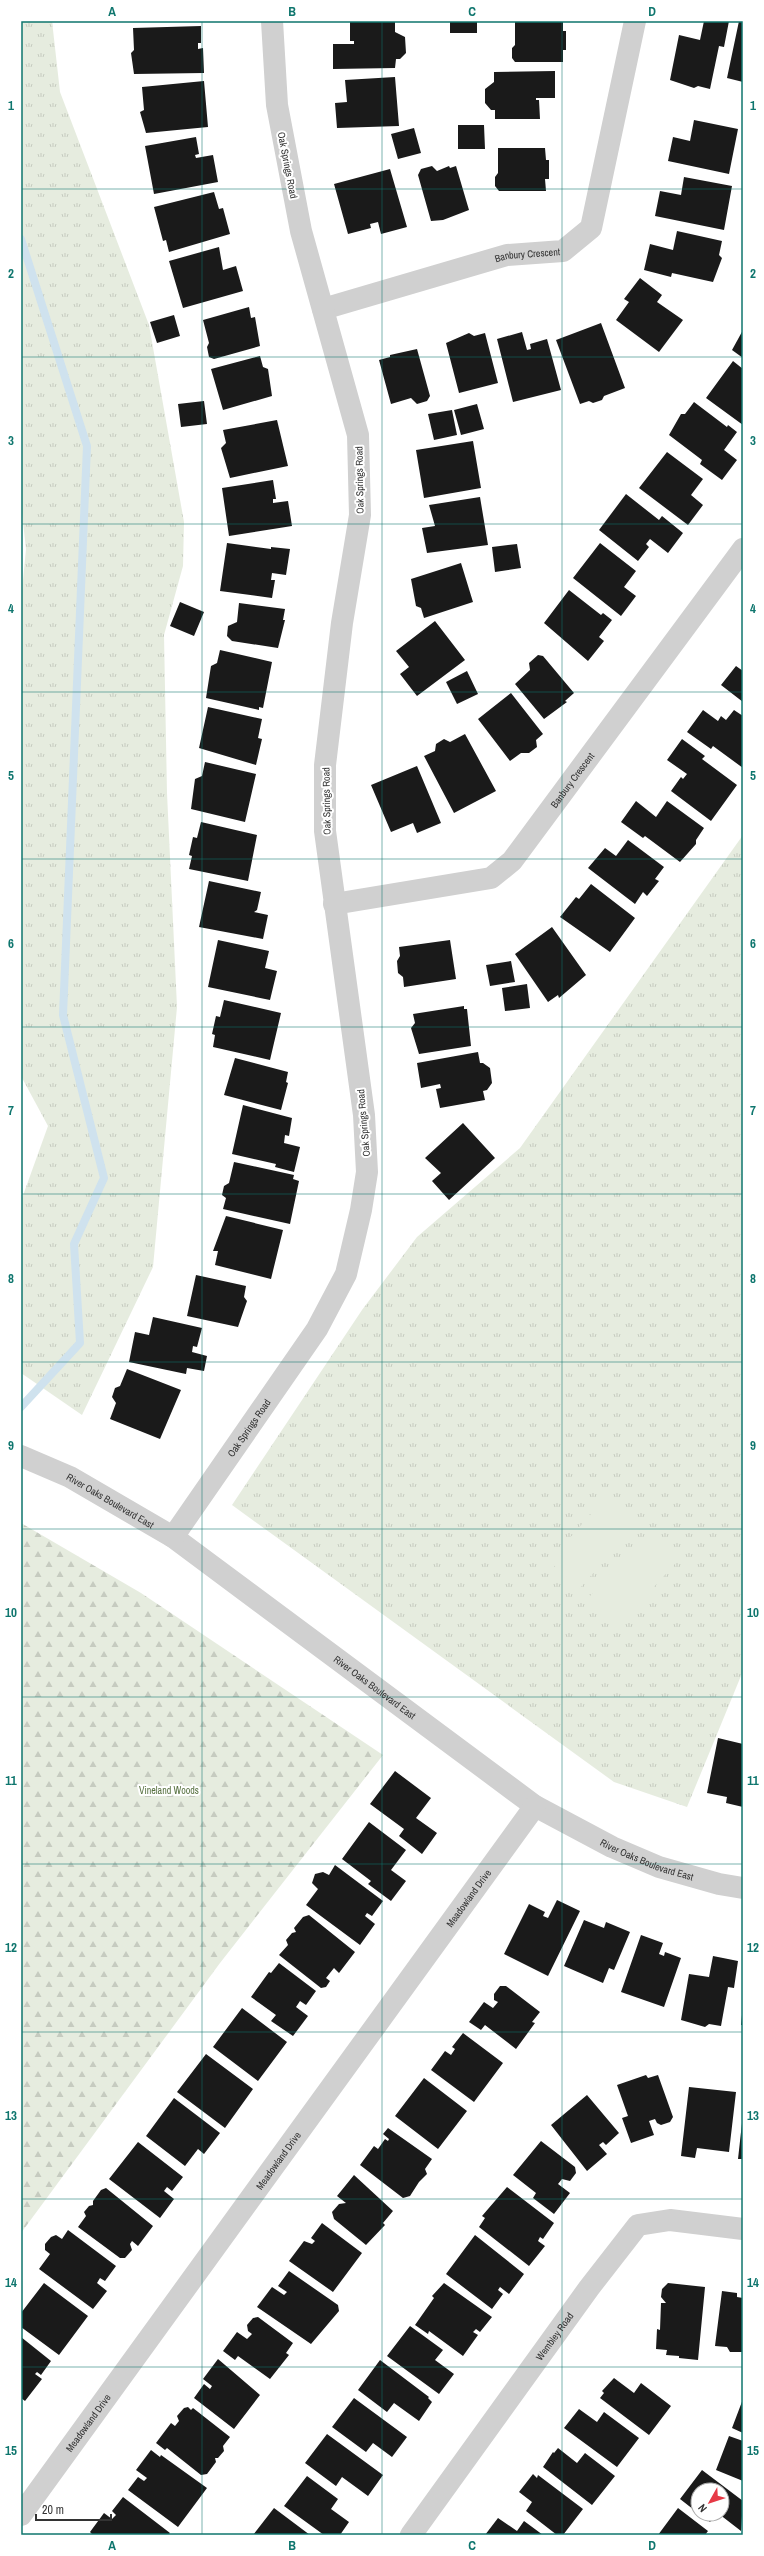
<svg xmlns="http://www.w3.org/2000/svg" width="764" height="2556" font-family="'Archivo Narrow',sans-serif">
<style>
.forest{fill:url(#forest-firs)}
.park{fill:url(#park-tufts)}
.pitch{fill:#e6ecdf}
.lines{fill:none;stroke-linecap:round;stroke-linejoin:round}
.stream{stroke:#cfe2ee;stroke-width:8}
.building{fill:#1a1a1a}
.minor{stroke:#d0d0d0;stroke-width:22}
.grid{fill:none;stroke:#0f766e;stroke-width:1;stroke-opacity:0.55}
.labels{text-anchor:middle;stroke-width:4;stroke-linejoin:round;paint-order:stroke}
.street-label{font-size:10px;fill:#333;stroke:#fff}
.park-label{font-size:10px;fill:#56703f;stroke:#fff}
.neatline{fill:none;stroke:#0f766e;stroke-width:1.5}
.grid-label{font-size:13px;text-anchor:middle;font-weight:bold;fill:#0f766e}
</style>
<defs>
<pattern id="forest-firs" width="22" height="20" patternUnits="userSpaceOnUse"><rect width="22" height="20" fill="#e6ecdf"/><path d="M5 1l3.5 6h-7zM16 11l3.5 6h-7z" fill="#c6cbc0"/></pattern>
<pattern id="park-tufts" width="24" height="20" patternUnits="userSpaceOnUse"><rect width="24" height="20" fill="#e6ecdf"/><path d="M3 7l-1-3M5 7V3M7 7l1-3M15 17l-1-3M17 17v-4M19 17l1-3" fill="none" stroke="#c6cbc0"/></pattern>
</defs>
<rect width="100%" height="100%" fill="#fff"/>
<path class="forest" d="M21,1523L141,1593L383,1755L220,1963L21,2233Z"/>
<path class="park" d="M21,21H52L60,92L149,325L184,522L183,566L164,635L167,793L177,1007L153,1267L82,1415L21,1373V1201L48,1126L21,1076V601L26,549L21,504Z
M743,835V1671L687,1807L614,1782L232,1505L362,1310L417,1237L520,1148Z"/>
<path class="pitch" d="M608,1495L639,1522L579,1589L549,1561Z
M649,1531L680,1558L620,1625L589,1597Z"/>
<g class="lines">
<path class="stream" d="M21,239L87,446L63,1015L104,1178L74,1244L80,1343L21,1407"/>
</g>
<path class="building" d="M450,21H477V33H450Z
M515,21H563V31H566V50H563V62H515L512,58V48L515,45Z
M704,21H729L724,47L719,46L710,89L698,86L694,88L670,80L679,35L700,40Z
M739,21H743V82L727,78Z
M350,22H395V32L405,37L406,53L400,59H396L395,68L333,69V44H354V41H350Z
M201,26V43H198V49L203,48L204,73L134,74L131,53L134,50L133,28Z
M555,71V98H536V100H539L540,119H495V110H491L485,103V89L494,82V72Z
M395,77L399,126L337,128L335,103L347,102L345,80Z
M204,81L208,127L146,133L140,112L144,110L142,87Z
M694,120L738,129L729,174L668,161L673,137L690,141Z
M458,125H484L485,149H458Z
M414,128L421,153L398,159L391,134Z
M196,137L199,154L195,155L196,158L213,155L218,182L154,194L145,146Z
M498,148H545L546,160H549V179H545L546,191H499L495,186V177L498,173Z
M432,166L437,171L449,166L450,168L456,166L469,210L443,220L431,221L418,175L421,169Z
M390,169L407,227L381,234L378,222L370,224L371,228L348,234L334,184Z
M684,177L732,186L724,230L655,216L660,191L681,195Z
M214,192L219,209L223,208L230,234L169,252L166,240L163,241L154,207Z
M677,231L722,241L719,255L722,258L713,282L672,273L671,277L644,270L650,244L673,250Z
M219,247L223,270L236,266L243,291L183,308L169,261Z
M640,278L662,295L657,302L683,320L659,352L616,320L629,302L624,299Z
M249,307L251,318L255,317L260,346L214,359L209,357L207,347L209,343L203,320Z
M174,315L180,336L157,343L150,322Z
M601,323L625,388L604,396L602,400L593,403L589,401L580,404L556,340Z
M743,330V358L732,350Z
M522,332L527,350L531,349L530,344L547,339L561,390L513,402L497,339Z
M469,333L474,336L485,333L498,383L459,393L446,343Z
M417,349L430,396L427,401L417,404L411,398L391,404L379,360L390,357V355Z
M260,356L263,367L268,369L272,396L223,410L211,369Z
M733,361L743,369V425L706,398Z
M204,401L207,424L181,427L178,404Z
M694,402L727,427L728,425L737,432L724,450L737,460L722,480L700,464L702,460L669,435L681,414H685Z
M477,404L484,429L461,435L454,410Z
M452,410L457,435L434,440L428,414Z
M277,420L288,466L230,478L221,448L226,443L223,430Z
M473,441L481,488L424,498L416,450Z
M667,452L703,479L691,495L703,505L688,525L639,488Z
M273,480L276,499H273V503L288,501L292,526L229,536L222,488Z
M626,494L659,520L662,516L683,533L668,553L650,539L646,544L649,547L638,561L599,530Z
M480,497L488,545L427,553L422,528L435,526L429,505Z
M227,543L271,549V547L290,549L286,575L272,573L271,580H275L272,598L220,591Z
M600,543L636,571L624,587L636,596L621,616L573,578Z
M517,544L521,568L495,572L492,547Z
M461,563L473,602L424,618L421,608L416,606L411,579Z
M569,590L601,615L603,613L612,620L599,637L604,641L588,661L544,623Z
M180,602L204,612L194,636L170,626Z
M239,603L285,609L283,620H285L278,648L232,641L227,636L228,626L237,622Z
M435,621L465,660L417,696L400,674L409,667L396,651Z
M220,650L272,662L263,708L259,707V710L206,698L211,666L217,663Z
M538,655L543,656L574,693L565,701L567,702L544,719L515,684L530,670L529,663Z
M736,666L743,671V702L721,685Z
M467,671L478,694L457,704L446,682Z
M511,693L543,734L536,740L537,747L529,753H521L510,761L478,719Z
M208,707L262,719L258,738L262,739L256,765L199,748Z
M703,710L718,721L721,716L726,720L734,710L743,716V768L713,746L711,749L687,732Z
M465,734L496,791L454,813L424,756L435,751L436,744L444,739L450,742Z
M682,739L705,756L702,759L737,785L711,821L671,791L681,777L683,779L687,774L667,760Z
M205,762L256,774L245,822L191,809L195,779L202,776Z
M417,766L441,823L417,833L413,823L391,832L371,785Z
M636,801L656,817L667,801L704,828L696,840V844L680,862L645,836L643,838L621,822Z
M201,822L257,835L248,881L189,869L192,856L189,855L193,837L197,838Z
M628,840L664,867L655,879L659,881L647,896L643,892L635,904L588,868L605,848L616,856Z
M209,881L261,892L257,910L254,912L268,915L263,939L199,927Z
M591,884L635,918L610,952L560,917L576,897L579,899Z
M552,927L586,975L559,998L558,995L548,1002L515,954Z
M218,940L269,951L265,968L277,971L270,1000L208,987Z
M450,940L456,979L404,987L403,977L398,973L397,961L400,956L399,947Z
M511,961L515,982L490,986L486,965Z
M527,984L530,1008L505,1011L502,988Z
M224,1000L281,1013L270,1060L213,1047L215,1035L212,1034L216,1016L220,1017Z
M464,1006V1009H467L471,1046L419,1054L411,1028L415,1023L413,1014Z
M478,1052L480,1063H483L490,1068L492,1083L487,1090L483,1091L485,1100L440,1108L436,1089L441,1088L440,1084L421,1088L417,1063Z
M235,1058L288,1072L286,1082L288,1083L281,1110L224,1095Z
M243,1105L292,1118L289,1136L285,1135L284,1143L300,1147L294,1172L275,1167L276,1164L232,1154Z
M463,1123L495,1158L449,1200L432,1181L441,1173L425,1158Z
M234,1162L294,1175L293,1179L299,1181L290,1224L223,1209L226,1198L222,1195L224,1186L229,1183Z
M226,1216L283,1230L271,1279L215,1265L218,1251H213Z
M196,1275L246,1286L244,1297L247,1301L238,1327L187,1316Z
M153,1317L202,1328L197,1347L193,1346L192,1352L207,1356L204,1371L187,1368L186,1374L129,1362L135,1332L149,1335Z
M127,1369L181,1390L160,1439L110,1419L116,1403L112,1397L115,1388L120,1386Z
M718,1738L743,1744V1807L726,1803L727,1797L707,1793Z
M395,1771L431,1798L416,1818L437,1833L422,1854L399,1836L404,1829L370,1804Z
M369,1822L406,1850L391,1870L406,1881L391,1901L368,1884L371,1881L342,1859Z
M335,1865L383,1901L372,1916L367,1913L365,1916L375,1924L360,1945L306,1905L318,1889L312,1883L315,1874L323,1872L329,1875Z
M557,1900L580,1911L548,1976L504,1954L529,1904L545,1912L543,1916L548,1918Z
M309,1915L355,1952L339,1973L334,1968L326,1978L330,1981L326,1987L321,1988L279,1955L288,1945L286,1940L292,1933L296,1932L294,1928L303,1917Z
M584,1920L604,1928L606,1922L630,1932L614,1970L609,1968L603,1983L564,1966Z
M641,1935L663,1943L659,1954L664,1956L665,1952L681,1958L664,2007L621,1992Z
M713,1956L738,1961L734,1988L728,1987L721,2026L709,2024L705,2027L681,2020L689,1974L709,1977Z
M279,1963L316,1991L306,2005L300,2001L296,2007L308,2016L293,2036L271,2021L276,2015L251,1997L269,1972L271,1973Z
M500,1986H506L540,2012L532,2022L535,2023L516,2049L485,2025L481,2030L469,2022L484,2002L493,2008L498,2002L494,2000V1994Z
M242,2008L287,2042L258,2081L213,2047Z
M742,2015H743V2025H741Z
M463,2033L503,2063L474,2102L431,2070L445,2051L451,2055L455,2049L452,2047Z
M206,2054L253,2089L225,2128L177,2092Z
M646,2075L648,2078L658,2075L673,2117L670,2122L661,2125L657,2123L655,2119L649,2121L654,2135L631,2143L622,2118L628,2116L617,2085Z
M424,2078L467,2111L438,2149L395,2116Z
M689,2087L736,2092L729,2152L697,2148L695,2158L681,2156Z
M587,2095L619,2133L606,2145L603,2142L599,2145L607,2154L587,2171L551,2125Z
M174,2098L220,2133L204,2154L198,2149L185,2166L146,2136Z
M742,2123H743V2159H738Z
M388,2128L432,2159L425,2169L427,2174L419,2182L410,2196L403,2198L360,2165L374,2146L378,2149L385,2139L388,2141L389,2139L383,2134Z
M541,2141L575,2167L576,2173L570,2181L562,2179L558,2184L570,2193L554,2214L533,2198L536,2193L513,2175Z
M138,2142L183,2177L172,2191L167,2187L164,2191L174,2199L160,2218L109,2179Z
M354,2175L393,2211L383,2223L385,2225L366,2245L334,2219L332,2212L339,2204L346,2203L337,2196Z
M507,2187L554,2223L543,2239L540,2237L538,2241L545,2246L529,2266L479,2227L485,2218L482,2216Z
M106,2188L153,2226L138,2246L132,2241L130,2244L132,2250L125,2258H120L78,2227L86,2216L84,2212L89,2206L93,2205V2201L101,2190Z
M322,2223L362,2253L333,2292L289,2261L304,2241L312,2244L315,2241L311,2238Z
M68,2230L116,2266L105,2281L100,2278L97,2283L107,2291L93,2309L39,2269L50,2254L45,2250V2244L51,2237L56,2235L62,2239Z
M475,2235L524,2274L509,2294L500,2287L498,2290L503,2294L492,2309L446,2274Z
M289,2271L338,2305L339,2311L311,2344L257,2307L272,2287L284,2295L287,2292L278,2286Z
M44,2283L88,2316L59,2355L21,2327V2313Z
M444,2283L492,2317L480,2332L476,2329L473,2332L478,2335L463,2356L429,2331L428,2334L415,2325L434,2298L432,2296Z
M668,2283L705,2287L698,2360L679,2358V2356L666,2355L667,2350L656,2349L657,2329L660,2330L661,2303H666L661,2297L662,2289Z
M722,2291L737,2293V2297L743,2298V2352H730L727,2347L715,2346Z
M258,2317L293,2343L286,2353L289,2355L270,2379L238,2356L235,2360L223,2351L237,2332L247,2339L252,2334L248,2331L247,2325L253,2318Z
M410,2326L443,2350L435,2360L454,2374L439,2394L387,2356Z
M21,2337L51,2361L41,2375L37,2372L35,2374L42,2379L25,2401L21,2398Z
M218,2359L260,2395L234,2429L194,2398L204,2384L210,2389L212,2386L203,2379Z
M380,2360L429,2397L428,2398L432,2402L419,2421L394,2403L387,2412L358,2390Z
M614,2378L634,2393L641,2383L671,2406L649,2435L600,2398L604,2393L602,2391Z
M354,2398L407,2437L392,2457L373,2443L366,2452L332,2427Z
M743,2399V2433L732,2428Z
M188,2407L191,2410L193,2408L230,2437L223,2446L224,2451L218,2458H215L216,2462L207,2474L201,2475L167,2448L165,2450L156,2443L171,2423L175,2426L179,2421L177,2416L184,2408Z
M579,2409L597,2422L604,2412L639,2438L617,2467L564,2428Z
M327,2434L383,2475L368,2496L342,2477L336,2486L305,2463Z
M729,2436L743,2441V2481L716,2470Z
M558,2448L577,2463L585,2453L615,2476L592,2505L543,2467L553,2452L554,2453Z
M151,2450L160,2457L161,2455L207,2488L178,2527L128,2490L138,2477L144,2481L147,2478L136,2470Z
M702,2470L743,2501L741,2531L719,2514H722V2490H698V2513L680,2499Z
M533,2474L537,2478L538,2475L583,2509L563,2535H557L526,2511L532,2502L519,2492Z
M307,2476L338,2499L331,2509L349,2522L340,2535H324L284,2506Z
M123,2497L170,2533L168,2535H93L90,2532L104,2513L112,2519L116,2515L112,2511Z
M274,2508L310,2535H253Z
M678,2508L708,2531L705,2535H658Z
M700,2514H716L710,2522Z
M498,2518L517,2531L524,2521L543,2535H485Z"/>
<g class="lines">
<g class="minor">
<path id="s1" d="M323,309L507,255L563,251L591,228L635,21"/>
<path id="s2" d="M334,904L491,878L512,861L743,549"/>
<path id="s3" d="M21,1456L70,1477L173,1537L535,1806L612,1847L659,1867L719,1884L743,1888"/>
<path id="s4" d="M173,1537L317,1329L346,1274L361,1210L367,1172L364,1115L325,831V765L342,623L360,515L358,435L301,231L277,105L272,21"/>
<path id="s5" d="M21,2515L535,1806"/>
<path id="s6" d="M411,2535L589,2288L638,2225L670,2220L743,2229"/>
</g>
</g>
<path class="grid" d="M202,21V2535M382,21V2535M562,21V2535M21,189H743M21,357H743M21,524H743M21,692H743M21,859H743M21,1027H743M21,1194H743M21,1362H743M21,1529H743M21,1697H743M21,1864H743M21,2032H743M21,2199H743M21,2367H743"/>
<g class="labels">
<g class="street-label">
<text transform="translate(288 165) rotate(79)" y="4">Oak Springs Road</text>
<text dy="4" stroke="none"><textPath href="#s1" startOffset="212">Banbury Crescent</textPath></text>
<text transform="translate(359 480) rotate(-91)" y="4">Oak Springs Road</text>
<text dy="4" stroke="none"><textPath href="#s2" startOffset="287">Banbury Crescent</textPath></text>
<text transform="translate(326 801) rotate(-91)" y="4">Oak Springs Road</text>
<text transform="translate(363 1123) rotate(-95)" y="4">Oak Springs Road</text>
<text dy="4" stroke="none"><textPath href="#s4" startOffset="133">Oak Springs Road</textPath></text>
<text dy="4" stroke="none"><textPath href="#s3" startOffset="100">River Oaks Boulevard East</textPath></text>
<text dy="4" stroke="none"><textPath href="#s3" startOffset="424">River Oaks Boulevard East</textPath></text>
<text dy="4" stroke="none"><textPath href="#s3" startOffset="748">River Oaks Boulevard East</textPath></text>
<text dy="4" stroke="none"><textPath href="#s5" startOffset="762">Meadowland Drive</textPath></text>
<text dy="4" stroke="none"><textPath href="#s5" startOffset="438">Meadowland Drive</textPath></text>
<text dy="4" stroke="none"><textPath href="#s6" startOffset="245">Wembley Road</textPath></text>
<text dy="4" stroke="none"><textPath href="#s5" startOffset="114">Meadowland Drive</textPath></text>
</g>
<g class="park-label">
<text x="169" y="1794">Vineland Woods</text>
</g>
</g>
<rect width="764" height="2556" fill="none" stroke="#ffffff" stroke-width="44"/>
<g transform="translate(710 2502) rotate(231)"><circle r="19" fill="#ffffff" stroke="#adadad"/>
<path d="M0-3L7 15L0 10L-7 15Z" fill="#e63946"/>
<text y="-6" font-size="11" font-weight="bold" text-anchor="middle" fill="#333333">N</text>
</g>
<path d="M36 2514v6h75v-6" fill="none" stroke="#333333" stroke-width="2"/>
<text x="42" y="2514" font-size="12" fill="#333333" stroke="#ffffff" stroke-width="3" paint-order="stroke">20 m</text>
<rect x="22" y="22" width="720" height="2512" class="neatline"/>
<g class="grid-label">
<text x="112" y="16">A</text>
<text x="292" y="16">B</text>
<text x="472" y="16">C</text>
<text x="652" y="16">D</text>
<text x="11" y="110">1</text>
<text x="753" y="110">1</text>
<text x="11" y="278">2</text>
<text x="753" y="278">2</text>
<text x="11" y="445">3</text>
<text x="753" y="445">3</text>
<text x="11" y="613">4</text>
<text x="753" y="613">4</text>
<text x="11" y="780">5</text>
<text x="753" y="780">5</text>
<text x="11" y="948">6</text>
<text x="753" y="948">6</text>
<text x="11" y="1115">7</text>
<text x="753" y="1115">7</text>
<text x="11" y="1283">8</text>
<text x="753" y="1283">8</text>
<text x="11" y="1450">9</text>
<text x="753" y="1450">9</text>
<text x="11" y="1617">10</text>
<text x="753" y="1617">10</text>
<text x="11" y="1785">11</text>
<text x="753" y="1785">11</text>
<text x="11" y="1952">12</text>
<text x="753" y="1952">12</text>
<text x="11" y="2120">13</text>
<text x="753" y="2120">13</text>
<text x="11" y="2287">14</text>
<text x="753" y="2287">14</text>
<text x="11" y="2455">15</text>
<text x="753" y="2455">15</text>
<text x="112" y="2550">A</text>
<text x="292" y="2550">B</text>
<text x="472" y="2550">C</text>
<text x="652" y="2550">D</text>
</g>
</svg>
